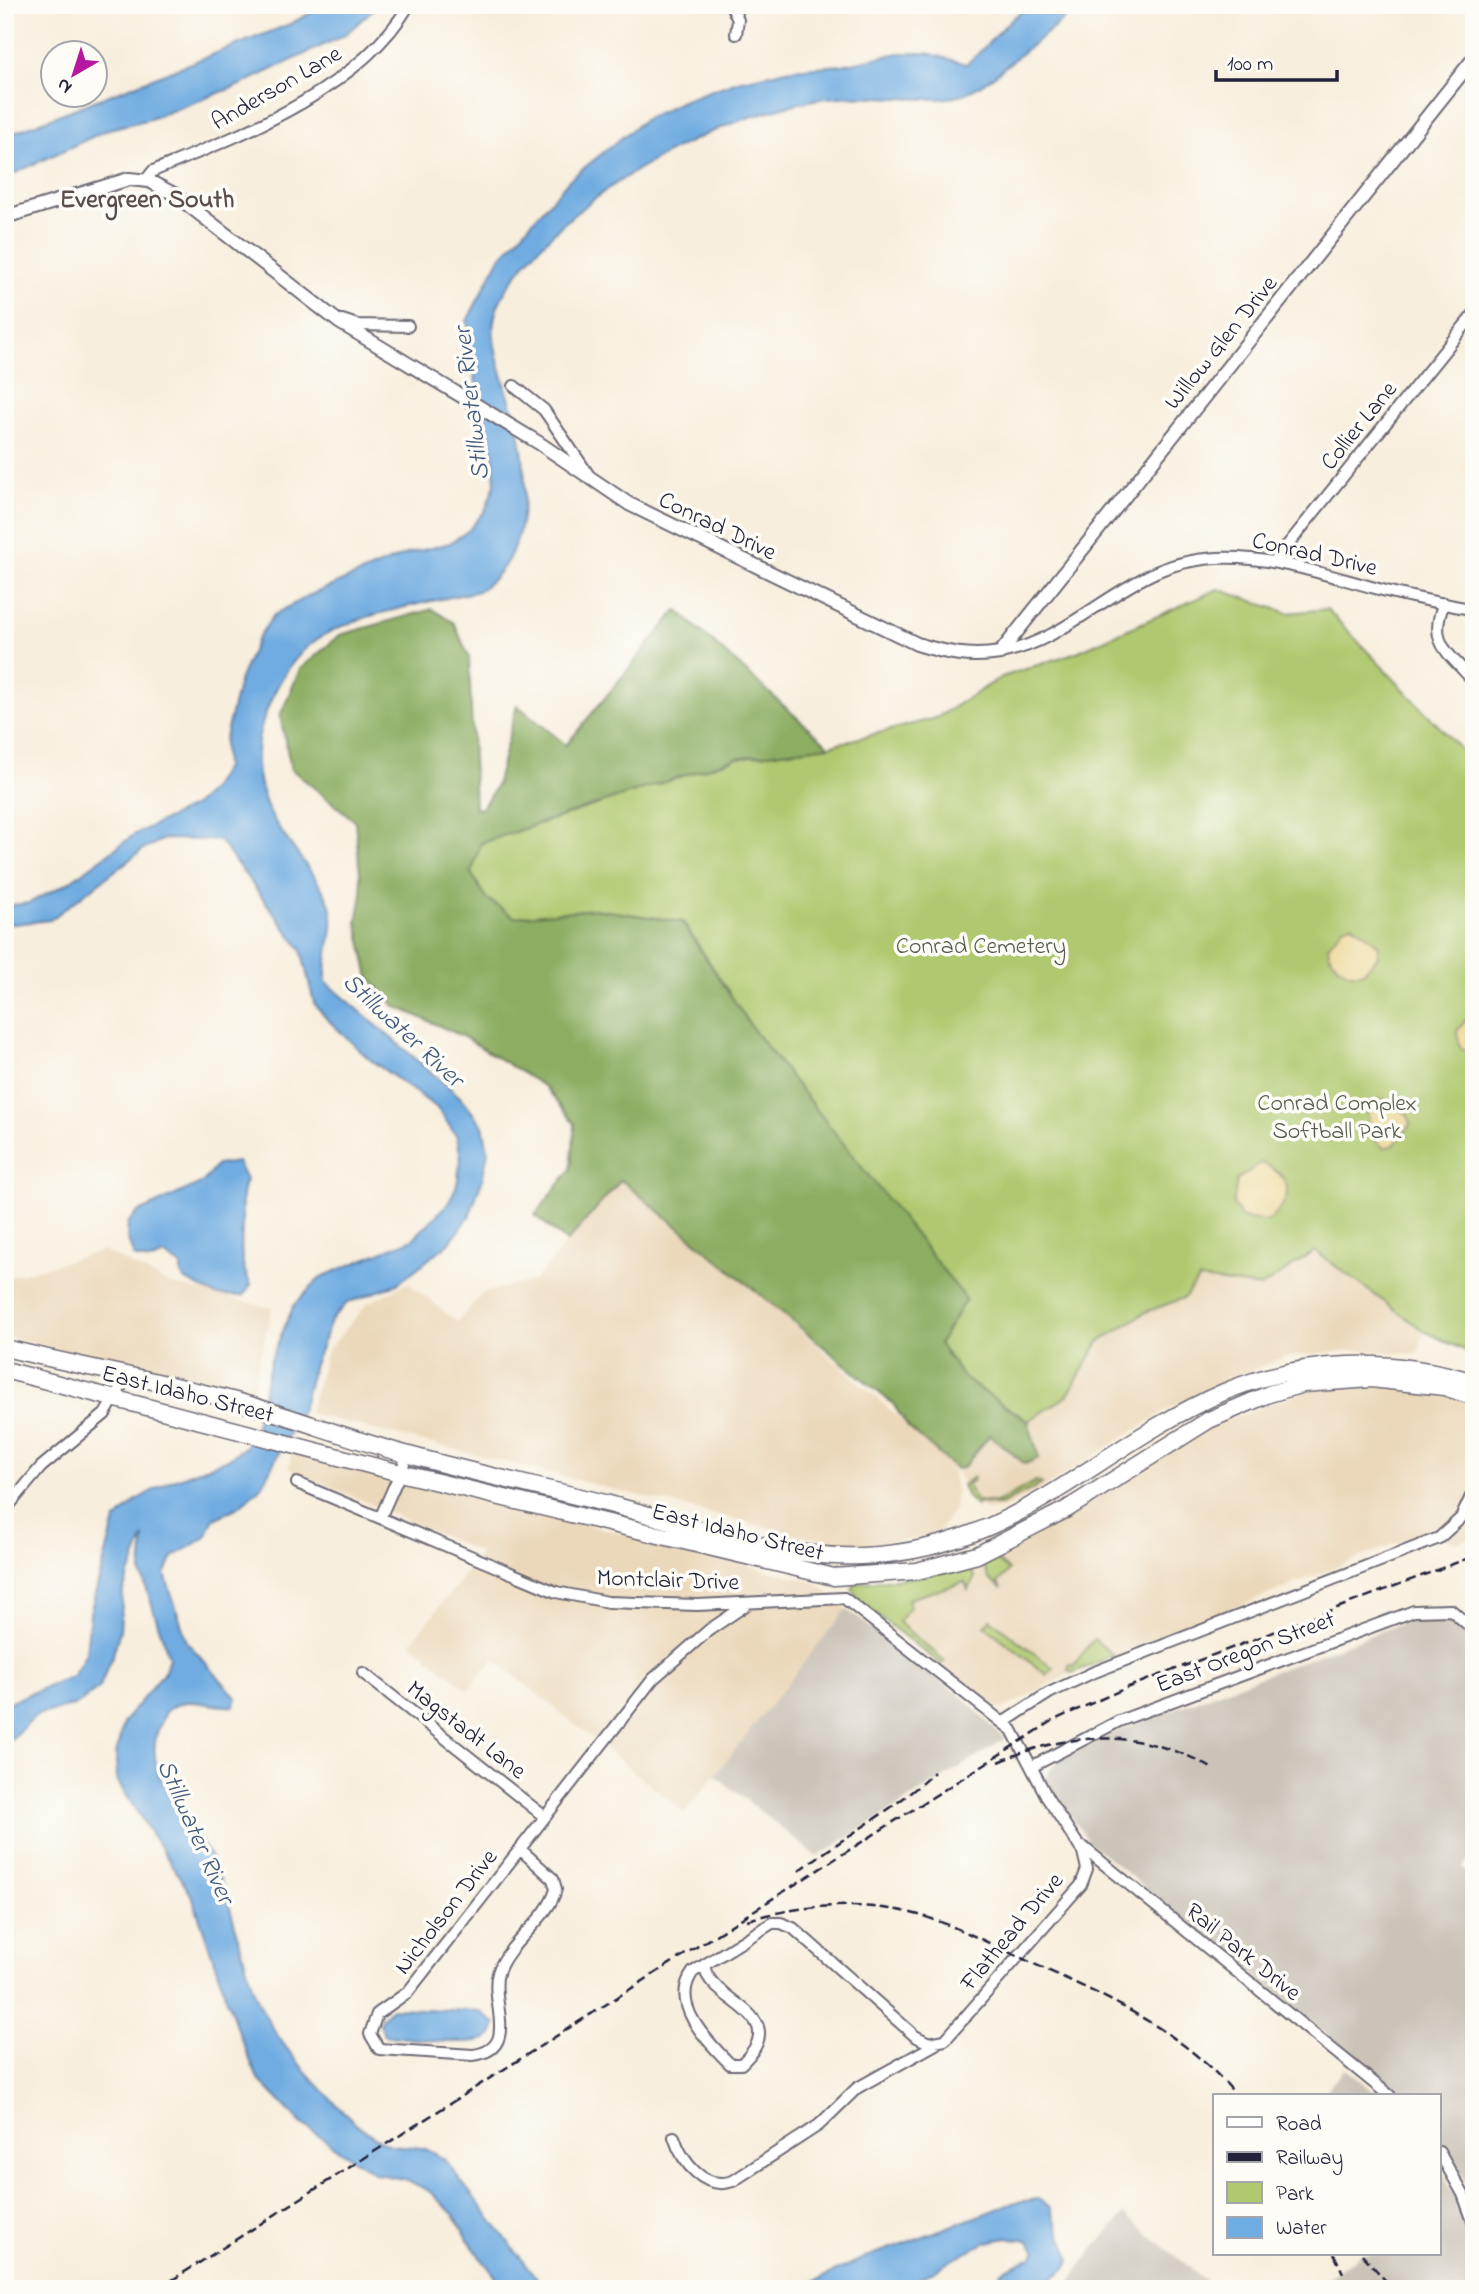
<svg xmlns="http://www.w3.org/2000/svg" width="1479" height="2294" font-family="'Indie Flower',sans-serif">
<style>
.built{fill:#ebd8ba}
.industrial{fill:#cbc3b8}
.green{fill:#b0c96f;stroke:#697655;stroke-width:2}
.forest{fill:#8cad62;stroke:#57684e;stroke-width:2}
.sand{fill:#eeda9e;stroke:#887e6c;stroke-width:2}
.water{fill:#6face1;stroke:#48678e;stroke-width:2}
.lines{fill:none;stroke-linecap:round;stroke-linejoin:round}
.minor-casing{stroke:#6d6974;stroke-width:14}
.major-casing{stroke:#6d6974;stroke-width:16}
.highway-casing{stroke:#6d6974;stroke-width:19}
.minor{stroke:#fff;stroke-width:10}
.major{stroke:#fff;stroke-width:12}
.highway{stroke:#fff;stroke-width:16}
.rail{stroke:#22223b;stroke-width:2.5;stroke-dasharray:10 5;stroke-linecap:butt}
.labels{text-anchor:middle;stroke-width:7;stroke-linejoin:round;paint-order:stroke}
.street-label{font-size:24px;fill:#22223b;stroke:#fdfcf7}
.park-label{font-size:24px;fill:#545c4d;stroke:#fdfcf7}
.neighbourhood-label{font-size:26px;font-weight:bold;fill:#5b4d4c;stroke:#fdfcf7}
.water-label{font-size:26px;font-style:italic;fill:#41597d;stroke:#fdfcf7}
</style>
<rect width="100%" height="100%" fill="#fdfcf7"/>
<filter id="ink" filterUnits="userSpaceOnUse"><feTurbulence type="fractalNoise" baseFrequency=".0143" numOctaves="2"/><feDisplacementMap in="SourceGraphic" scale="14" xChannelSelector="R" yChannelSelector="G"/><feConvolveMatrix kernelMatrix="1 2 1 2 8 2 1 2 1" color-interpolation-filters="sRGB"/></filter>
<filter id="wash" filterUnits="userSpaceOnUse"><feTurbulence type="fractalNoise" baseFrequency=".00686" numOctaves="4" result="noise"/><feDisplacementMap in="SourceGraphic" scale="28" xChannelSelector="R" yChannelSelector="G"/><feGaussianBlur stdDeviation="1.57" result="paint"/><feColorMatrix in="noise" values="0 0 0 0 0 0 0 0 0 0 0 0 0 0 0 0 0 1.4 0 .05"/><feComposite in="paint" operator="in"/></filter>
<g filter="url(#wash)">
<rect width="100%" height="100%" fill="#f8eedd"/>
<path class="built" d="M621,1179L749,1285L952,1465L956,1492L953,1511L937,1533L917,1539L863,1545L797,1535L308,1413L327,1351L368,1303L408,1283L457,1322L483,1293L535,1280Z
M103,1251L170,1284L272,1308L251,1396L5,1336V1278Z
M1315,1251L1424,1331L1418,1354L1354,1350L1283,1357L1180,1402L1040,1490L1002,1509L987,1511L967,1497L956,1469L963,1468L990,1434L1025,1463L1038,1458L1028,1421L1067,1396L1099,1342L1146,1312L1184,1298L1200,1279L1261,1287Z
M1383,1385L1456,1398L1474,1406V1537L1456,1543L1424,1532L1072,1673L1002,1709L989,1705L866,1607L852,1589L857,1583L924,1576L985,1559L1015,1546L1062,1520L1203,1428L1308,1390Z
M292,1450L817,1583L846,1609L685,1813L494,1659L468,1690L411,1643L481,1553L289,1468Z"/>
<path class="industrial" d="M846,1609L961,1696L1005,1739L817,1857L715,1775Z
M1421,1616H1438L1454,1622L1474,1642V1853L1462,1868L1474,1878V2203L1462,2176L1439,2138V2096H1401L1089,1842L1047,1782L1048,1773L1060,1759L1111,1733Z
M1345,2068L1352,2074L1379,2096H1322Z
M1439,2164L1461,2210L1474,2251V2289H1312L1361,2254H1439Z
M1124,2214L1216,2289H1065L1086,2258Z"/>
<path class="green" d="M1218,589L1288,613L1327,609L1474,763V1355L1424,1331L1315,1251L1261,1287L1199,1279L1184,1298L1146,1312L1099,1342L1067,1396L1028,1421L965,1379L939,1344L965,1299L752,1028L683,922L594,909L514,917L486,898L471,873L481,843L736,758L829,746L936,718L1002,677L1077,652Z
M973,1477L974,1480L967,1484L976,1501L996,1503L1036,1481L1042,1484L1000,1505L979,1503L976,1506L967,1497L962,1485Z
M986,1558H994L1009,1570L998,1583L1002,1589L989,1579L983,1564Z
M968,1565L975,1577L968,1590L965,1582L908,1599L910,1607L898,1622L945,1661L941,1664L866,1607L852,1589L857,1583L924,1576Z
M990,1619L1053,1668L1047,1675L985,1626Z
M1094,1639L1114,1656L1072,1673L1068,1671L1069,1664L1073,1666Z"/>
<path class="forest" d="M432,609L454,623L469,657L475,808L481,809L496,786L517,705L566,745L677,610L829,746L736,758L481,843L471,873L486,898L514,917L594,909L682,922L752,1028L966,1299L939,1344L965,1379L1028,1421L1039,1458L1025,1464L990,1435L963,1468L956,1469L908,1427L893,1404L621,1180L567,1242L535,1215L571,1169L575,1124L545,1087L462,1036L395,1006L369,978L357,922L362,894L355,821L291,769L280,716L300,669L340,635Z"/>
<path class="sand" d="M1352,924L1379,945L1377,958L1362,973H1349L1337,965L1329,954L1328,946L1343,927Z
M1474,1010V1052L1472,1053L1460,1047L1457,1031Z
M1383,1099L1407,1114L1411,1123L1394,1145L1384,1148L1371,1136L1367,1108L1371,1101Z
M1261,1163C1295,1177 1294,1199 1268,1221L1242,1218L1233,1204L1237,1180Z
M1474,1178V1220L1468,1215L1462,1197Z"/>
<path class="water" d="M326,5H378L345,35L240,85L150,119L109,129L5,178V136L290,24Z
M1078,5C1061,24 1041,37 1022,53C995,74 973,99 936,99C896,100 853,92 814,100C716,119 602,178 535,252C519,271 498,295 494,320C489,351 515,406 520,438C530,490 527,561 478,591C432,602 349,614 312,643C289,661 273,691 264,718C253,749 255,781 269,811C281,838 326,884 331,909C336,930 324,955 326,982L460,1097L483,1126L488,1151L482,1180L469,1217L449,1243L397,1284L347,1303L332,1319L313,1367L302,1409L261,1487L240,1506L213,1520L206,1537L173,1557L165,1574L187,1642L237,1698L234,1706C211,1709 188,1692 167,1711C164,1714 162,1721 160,1725C137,1774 191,1819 211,1858C230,1898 239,1943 252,1985C266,2029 302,2069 334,2102C349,2118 367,2135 388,2144C400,2148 413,2145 425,2149C431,2151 438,2156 444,2159L545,2289H506L476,2252L454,2215L428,2190L404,2179L376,2174L342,2152L301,2123L258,2079L237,2029L192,1896L117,1781L116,1754L124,1722L165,1671L169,1657L141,1572L144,1536L123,1591L120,1630L112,1658L99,1688L76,1705L36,1715L5,1745V1704L73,1676L86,1653L90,1613L115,1521L138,1499L168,1482L228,1459L245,1447L255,1430L271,1359L294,1305L321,1277L413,1239L448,1204L457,1185L461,1158L457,1137L437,1108L368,1058L326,1018L314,1003L301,949L219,840L164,839L145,848L50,920L5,925V906L29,903L68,883L135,834L194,806L210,791L225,767L224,741L240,678L259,636L274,615L308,596L403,555L450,543L469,530L485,511L495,484L493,451L474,374L467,321L499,259L569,180L645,119L684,100L738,81L792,69L842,65L899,53H928L966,64C989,48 1006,15 1034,6C1046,2 1065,5 1078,5Z
M237,1162L246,1180C240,1194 242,1204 242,1219C242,1245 238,1261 251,1285L243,1296L215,1295L184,1279L181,1275V1266L165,1255L149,1261L134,1257L127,1237L128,1223L137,1213L203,1182L217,1165Z
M391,2008L479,2011L496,2024C494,2029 494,2035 488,2038C471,2047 405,2038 384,2035L379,2022Z
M1038,2199L1050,2207L1071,2260L1065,2269L1038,2289H982L1006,2269L1032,2257L1036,2251L1028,2240C976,2229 943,2275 896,2288C874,2294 823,2289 798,2289L864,2258L1016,2202Z"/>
</g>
<g filter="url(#ink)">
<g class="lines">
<defs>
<path id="minor" d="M731,5L738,20L736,34
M146,180L153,171C241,135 358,91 409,5
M342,320L357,325L408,326
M514,386L544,410L588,474
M1274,562L1474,314
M1444,603C1427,644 1449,652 1474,682
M1000,653C1060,642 1102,596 1156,572C1228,540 1303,569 1375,588C1407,597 1441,603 1474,610
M297,1483L556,1592L608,1602L697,1605L844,1598L1012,1730L1048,1799L1083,1852L1087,1869L1081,1885L945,2040L929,2043L915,2036L793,1928L781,1923H772L693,1972C669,2004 707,2041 730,2064H741C796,2013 709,2004 704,1965
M5,1510L41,1467L105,1414L127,1376
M381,1516L404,1464
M363,1673L545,1817
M1004,1722L1049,1693L1092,1673L1439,1538L1461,1518L1474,1490
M1033,1766L1119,1721L1414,1611L1451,1610L1474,1630
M1083,1847L1390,2096
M520,1849L553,1879L556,1889C548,1921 508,1941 498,1973C489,2001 521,2049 473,2055L379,2049L370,2034L377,2014L408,1992Z
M520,1849L653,1679L709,1630L746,1605
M674,2137C682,2162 704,2191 733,2181L819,2125L857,2088L936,2044
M1439,2152L1463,2194L1474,2224"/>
<path id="major" d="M5,217L129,179L149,181L174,194L339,322L539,443L629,504L917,644C946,653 970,658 1000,653L1474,58"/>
<path id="highway" d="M5,1348C83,1367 162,1381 239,1402C296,1418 352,1440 409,1455C474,1473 540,1487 605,1503C684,1523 781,1560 862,1556C1018,1550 1092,1449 1224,1392C1304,1358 1392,1357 1474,1382
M5,1370L400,1473L834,1577L917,1571L977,1555L1067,1509L1209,1420L1269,1394L1303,1384L1371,1379L1444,1387L1474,1397"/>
</defs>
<use href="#minor" class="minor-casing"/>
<use href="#major" class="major-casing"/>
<use href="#highway" class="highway-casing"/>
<use href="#minor" class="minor"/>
<use href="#major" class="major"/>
<use href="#highway" class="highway"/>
<path class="rail" d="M999,1762C1069,1730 1146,1729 1213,1769
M799,1871C843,1837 895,1810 934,1772
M747,1920C794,1907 841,1902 890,1909C936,1915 977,1938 1019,1957C1099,1994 1179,2026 1237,2096
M1334,2254L1343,2273
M1362,2254L1393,2289
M158,2289L1054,1720L1126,1688L1474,1556"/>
</g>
</g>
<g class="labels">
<g class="street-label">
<text transform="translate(276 87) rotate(-30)" y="8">Anderson Lane</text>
<text transform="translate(1220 342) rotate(-51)" y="8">Willow Glen Drive</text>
<text transform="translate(1358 425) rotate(-51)" y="8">Collier Lane</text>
<text transform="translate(718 525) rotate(26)" y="8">Conrad Drive</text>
<text transform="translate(1315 553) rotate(13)" y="8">Conrad Drive</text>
<text transform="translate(188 1393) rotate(14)" y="8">East Idaho Street</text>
<text transform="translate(738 1531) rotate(14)" y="8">East Idaho Street</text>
<text transform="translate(668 1579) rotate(2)" y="8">Montclair Drive</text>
<text transform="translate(1245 1651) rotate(-21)" y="8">East Oregon Street</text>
<text transform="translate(467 1729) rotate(38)" y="8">Magstadt Lane</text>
<text transform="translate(445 1911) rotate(-52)" y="8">Nicholson Drive</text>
<text transform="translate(1011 1931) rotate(-50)" y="8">Flathead Drive</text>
<text transform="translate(1244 1951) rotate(39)" y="8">Rail Park Drive</text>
</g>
<g class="park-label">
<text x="981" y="953">Conrad Cemetery</text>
<text x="1337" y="1110">Conrad Complex<tspan x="1337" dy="28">Softball Park</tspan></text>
</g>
<g class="neighbourhood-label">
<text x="147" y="207">Evergreen South</text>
</g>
<g class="water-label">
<text transform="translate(470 404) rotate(-97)" y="9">Stillwater River</text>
<text transform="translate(404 1029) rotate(43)" y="9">Stillwater River</text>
<text transform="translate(197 1831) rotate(66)" y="9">Stillwater River</text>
</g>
</g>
<rect width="1479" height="2294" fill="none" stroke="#fdfcf7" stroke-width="28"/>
<rect x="1213" y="2094" width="228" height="161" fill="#fdfcf7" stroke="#a5a5ac" stroke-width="2"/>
<rect x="1227" y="2117" width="35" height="10" fill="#ffffff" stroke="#a5a5ac" stroke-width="2"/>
<text x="1276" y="2130" font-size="21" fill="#22223b">Road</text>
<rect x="1227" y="2152" width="35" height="10" fill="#22223b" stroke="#a5a5ac" stroke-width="2"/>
<text x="1276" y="2164" font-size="21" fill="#22223b">Railway</text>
<rect x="1227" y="2182" width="35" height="21" fill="#b0c96f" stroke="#a5a5ac" stroke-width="2"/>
<text x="1276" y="2200" font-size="21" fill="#22223b">Park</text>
<rect x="1227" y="2217" width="35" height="21" fill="#6face1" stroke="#a5a5ac" stroke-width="2"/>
<text x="1276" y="2234" font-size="21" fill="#22223b">Water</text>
<g transform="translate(74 74) rotate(219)"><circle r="33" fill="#fdfcf7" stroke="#a5a5ac" stroke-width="2"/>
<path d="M0-5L12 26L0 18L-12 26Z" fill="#b5179e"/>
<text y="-10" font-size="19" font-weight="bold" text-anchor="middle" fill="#22223b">N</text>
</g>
<path d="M1216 70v10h121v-10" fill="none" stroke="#22223b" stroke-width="3.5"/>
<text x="1227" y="70" font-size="21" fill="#22223b" stroke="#fdfcf7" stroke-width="5" paint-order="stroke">100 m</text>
</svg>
